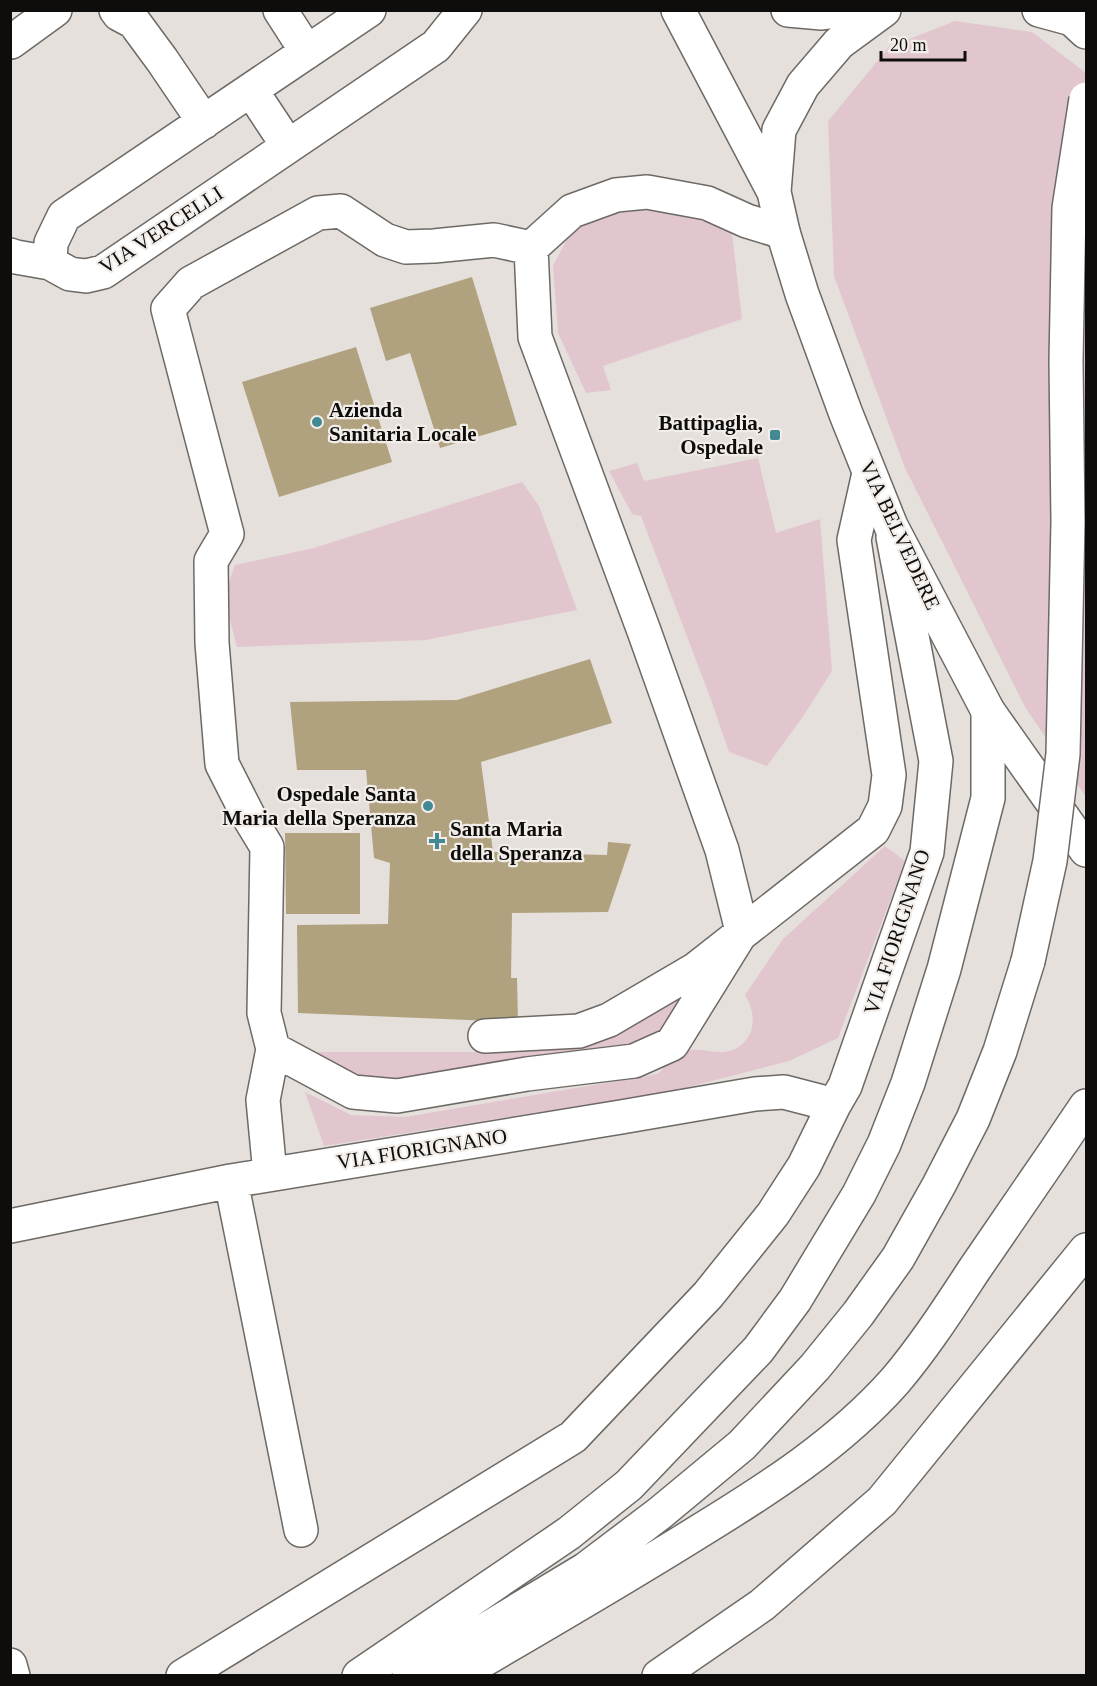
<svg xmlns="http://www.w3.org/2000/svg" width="1097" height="1686" font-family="'Times New Roman',serif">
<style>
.green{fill:#e1c6ce}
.building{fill:#b0a27e}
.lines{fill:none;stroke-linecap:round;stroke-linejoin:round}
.minor-casing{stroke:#6d6965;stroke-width:36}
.major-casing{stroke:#6d6965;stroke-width:36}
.highway-casing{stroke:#6d6965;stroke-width:36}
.minor{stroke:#fff;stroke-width:33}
.major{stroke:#fff;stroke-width:33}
.highway{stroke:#fff;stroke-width:33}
.highway-bridge-casing{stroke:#6d6965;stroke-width:36;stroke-linecap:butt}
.highway-bridge{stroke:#fff;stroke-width:33}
.poi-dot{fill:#428993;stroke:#f2ede9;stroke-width:2}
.labels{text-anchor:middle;stroke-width:4.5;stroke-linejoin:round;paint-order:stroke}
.street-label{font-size:21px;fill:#0e0d0b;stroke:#f2ede9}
.poi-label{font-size:21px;font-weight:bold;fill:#0e0d0b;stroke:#f2ede9;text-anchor:start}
</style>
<rect width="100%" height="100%" fill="#e5e0dc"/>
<path class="green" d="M955,21L1032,32L1086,73V797L1025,707L905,468L834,276L828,121L889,47Z
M620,206H692L731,225L742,319L603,366L611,390L586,393L558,333L553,266L575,224Z
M758,458L776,533L820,519L832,671L802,718L767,766L729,752L710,697L641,516L632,514L609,471L637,463L644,481Z
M522,482L539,506L577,610L426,640L237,647L224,597L235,565L314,548Z
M885,846L905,861L838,1038L789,1061L673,1091L324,1146L305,1092L351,1115L405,1117L658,1074C663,1069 676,1053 681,1051C684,1049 687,1050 690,1050C708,1048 724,1058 740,1046C745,1042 749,1037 751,1031C755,1018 752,1007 745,995L783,939Z
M678,989L688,1001L661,1028L630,1046L385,1084L354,1078L333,1068L314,1052H472L594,1044C626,1036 652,1009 678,989Z"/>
<path class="building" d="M472,277L517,425L440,448L410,353L386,361L370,308Z
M356,347L392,462L279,497L242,382Z
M590,659L612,723L481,762L493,852L607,855L608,842L631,844L608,912L512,913L511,978H517L518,1022L298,1013L297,925L388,924L390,863L374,858L366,770H297L290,702L457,700Z
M285,833H360V914H286Z"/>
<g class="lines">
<defs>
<path id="minor" d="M116,10L119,14L134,22L162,60L204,122
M280,10L307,52
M11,42L55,10
M251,90L288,146
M10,255L16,257L50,263L70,274L86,276L103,272L436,46L465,10
M50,263L51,243L64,216L369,10
M485,1036L579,1031L609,1020L696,969L873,830L885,806L889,775L854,540L869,473
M273,1049L264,1013L267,847L250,819L222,764L212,643L211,561L227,534L168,309L191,283L318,213L341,211L385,240L406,247L434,246L494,240L531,248L572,211L616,195L647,192L707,203L747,221L783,232
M270,1174L263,1100L273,1049L353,1092L397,1096L527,1074L634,1061L672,1044L742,931L722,850L644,631L535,337L531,248
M231,1181L301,1530
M10,1226L231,1181L621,1117L755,1094L784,1092L834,1105
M10,1665L13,1676
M183,1676L573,1437L708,1295L773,1214L804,1166L834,1105L845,1086L927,852L936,761L893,537
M659,1676L762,1605L882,1501L1086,1250"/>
<path id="major" d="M678,10L774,192
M788,10L822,13L846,10
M884,10L839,43L803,85L779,130L774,192L783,232L802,294L846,414L891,526L988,711L1086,850
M1039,10L1072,19L1086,32"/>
<path id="highway" d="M359,1676L569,1533L629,1485L758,1350L795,1300L859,1194L884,1144L908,1083L944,969L988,798V711
M409,1676L586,1569L660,1513L742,1445L815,1367L858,1314L898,1258L939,1185L973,1119L1000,1051L1028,961
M456,1676C537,1629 618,1582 698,1532C768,1489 839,1444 895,1381C924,1347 949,1308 974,1270C1011,1216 1049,1161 1086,1106"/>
</defs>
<use href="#minor" class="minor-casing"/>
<use href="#major" class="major-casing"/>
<use href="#highway" class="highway-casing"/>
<use href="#minor" class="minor"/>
<use href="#major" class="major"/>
<use href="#highway" class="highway"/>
<defs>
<path id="highway-bridge" d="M1028,961L1050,861L1063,754L1068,522L1066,361L1069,208L1086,99"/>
</defs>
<use href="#highway-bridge" class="highway-bridge-casing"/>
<use href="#highway-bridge" class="highway-bridge"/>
</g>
<g class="poi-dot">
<circle cx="317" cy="422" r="6"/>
<rect x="769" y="429" width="12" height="12" rx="3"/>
<circle cx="428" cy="806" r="6"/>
<path d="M434 832h6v6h6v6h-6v6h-6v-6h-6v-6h6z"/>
</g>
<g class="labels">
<g class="street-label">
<text transform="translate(161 230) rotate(-33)" y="7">VIA VERCELLI</text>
<text transform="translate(900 535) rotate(65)" y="7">VIA BELVEDERE</text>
<text transform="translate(897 932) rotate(-72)" y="7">VIA FIORIGNANO</text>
<text transform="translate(422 1149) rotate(-9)" y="7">VIA FIORIGNANO</text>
</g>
<g class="poi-label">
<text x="329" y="417">Azienda<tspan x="329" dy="24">Sanitaria Locale</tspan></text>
<text x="763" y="430" text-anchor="end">Battipaglia,<tspan x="763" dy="24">Ospedale</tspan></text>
<text x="416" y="801" text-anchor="end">Ospedale Santa<tspan x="416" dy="24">Maria della Speranza</tspan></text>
<text x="450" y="836">Santa Maria<tspan x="450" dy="24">della Speranza</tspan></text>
</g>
</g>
<rect width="1097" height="1686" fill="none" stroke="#0e0d0b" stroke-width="24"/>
<path d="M881 51v9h84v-9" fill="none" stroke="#0e0d0b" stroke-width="3"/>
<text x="890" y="51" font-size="18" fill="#0e0d0b" stroke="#f2ede9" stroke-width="4.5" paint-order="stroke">20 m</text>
</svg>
